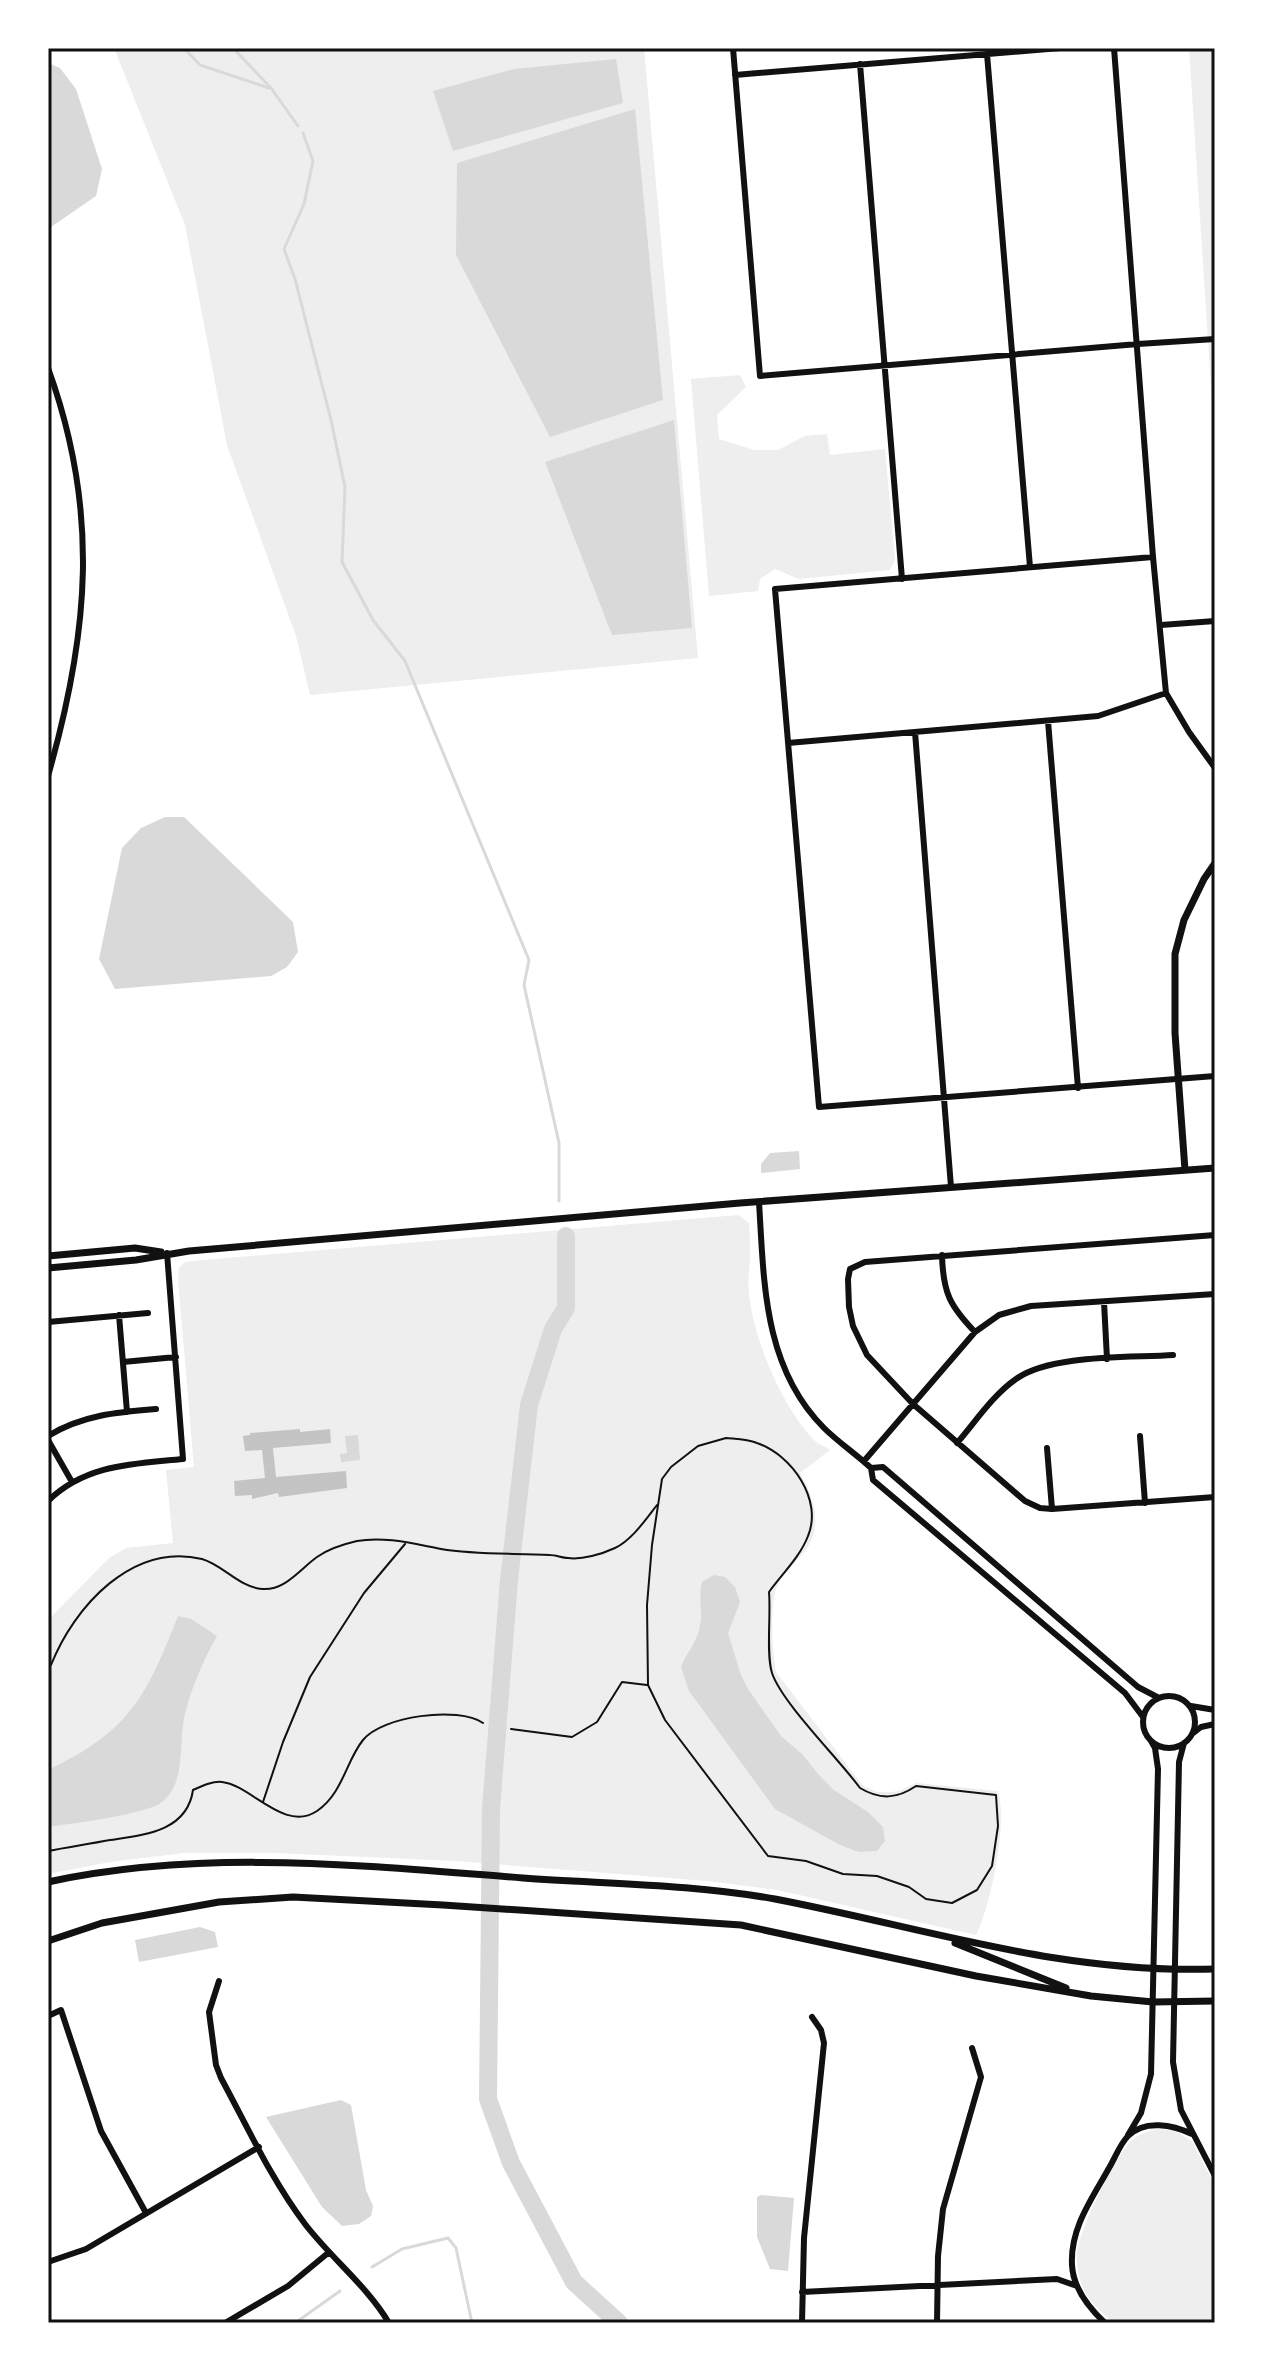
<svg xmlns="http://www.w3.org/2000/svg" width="1263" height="2371" font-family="'Space Grotesk',sans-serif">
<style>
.green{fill:#eee}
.water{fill:#d9d9d9}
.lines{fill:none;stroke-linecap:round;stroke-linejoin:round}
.stream{stroke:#d9d9d9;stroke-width:3}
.river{stroke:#d9d9d9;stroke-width:18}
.building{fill:#c4c4c4}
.path{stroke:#111;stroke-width:2}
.minor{stroke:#111;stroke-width:6}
.tertiary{stroke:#111;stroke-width:7}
.neatline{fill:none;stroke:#111;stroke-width:3}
</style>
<rect width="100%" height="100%" fill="#fff"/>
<path class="green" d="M114,48H644L698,658L310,695L296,636L227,445L185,225Z
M1189,48H1215V448Z
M740,375L746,387L717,415L719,439L754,450H778L805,436L827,434L830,455L885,449L895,560L890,570L799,579L775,569L760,579L758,591L709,596L691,379Z
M738,1215L749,1223C750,1241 751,1254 749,1271C743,1319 781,1408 815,1441C819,1445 825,1446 830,1450L800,1473C814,1497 823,1525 806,1550C797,1561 784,1571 778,1584C769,1602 772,1652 776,1672L863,1786L877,1792H891L899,1791L916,1783L998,1791C1008,1822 991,1905 976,1935L777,1890L707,1881L456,1861L276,1853H184L110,1862L48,1874V1620L109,1558L126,1548L173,1543L166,1470L194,1467L178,1280L179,1268L185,1262L192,1261Z
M1158,2129L1175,2131L1192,2141L1215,2186V2315L1207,2323H1114C1100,2311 1084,2297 1080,2279C1078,2272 1076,2262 1077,2254C1078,2232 1115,2158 1130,2142C1138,2134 1147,2131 1158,2129Z"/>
<path class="water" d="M616,59L623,103L453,151L433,91L514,69Z
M48,63L60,68L76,89L102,169L96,196L48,229Z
M635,109L663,400L550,437L456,255L457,163Z
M674,420L692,628L612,635L545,462Z
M165,817H184L293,922L298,952L287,967L271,976L115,989L99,959L122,848L141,828Z
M799,1151L800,1169L761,1173V1164L770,1153Z
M358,1435L360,1460L341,1462L340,1454L347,1453L345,1436Z
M714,1575L725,1577L735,1587L740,1602L728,1633L741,1675L748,1689L781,1736L802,1754L819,1775L834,1790L868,1812L883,1827L885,1841L877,1851L859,1852L840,1845L775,1809L689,1691L681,1667C686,1654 698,1640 700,1626C703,1612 698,1597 702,1582Z
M178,1616L191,1619L217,1636C204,1659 193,1684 186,1710C177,1739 188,1782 162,1802C148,1814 70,1824 48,1827V1770C130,1731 146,1697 178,1616Z
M200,1927L215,1932L218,1947L139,1962L135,1940Z
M341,2100L351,2105L366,2190L373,2206L371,2216L359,2224L342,2226L322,2207L266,2117Z
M761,2195L794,2198L788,2271L770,2269L757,2237V2197Z"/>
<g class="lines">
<path class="stream" d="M184,48L200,65L269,88
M233,48L271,88L298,126
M303,133L313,161L304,204L284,249L295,279L331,420L345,487L342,562L373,620L405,661L529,960L524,985L559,1143V1201
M372,2267L402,2249L448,2238L456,2248L472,2323
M295,2323L340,2291"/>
<path class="river" d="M566,1236V1308L553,1329L529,1405L509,1580L491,1809L488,2099L511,2163L574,2282L619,2323"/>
</g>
<path class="building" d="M300,1429V1432L330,1429L331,1443L273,1448L276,1477L346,1471L347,1488L279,1497L278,1493L252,1499V1495L235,1496L234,1481L265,1478L262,1450L245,1451L243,1436L250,1435V1433Z"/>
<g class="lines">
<path class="path" d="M726,1438C736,1439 747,1439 757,1443C792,1455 823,1500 808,1536C800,1557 782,1574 769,1592C771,1615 766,1654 772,1673C782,1703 839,1759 860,1788C880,1800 897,1799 916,1786L996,1795L998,1826L992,1866L977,1890L952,1903L926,1899L909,1887L877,1876L843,1874L806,1861L768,1856L665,1720L648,1685L647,1605L652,1545L662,1479L671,1467L698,1446Z
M48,1665H51C74,1607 132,1542 202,1559C223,1565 239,1587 262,1589C285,1591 300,1569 317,1557C328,1549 344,1544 357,1541C385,1536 414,1544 441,1549C477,1555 514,1553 550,1555C556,1555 562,1558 568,1558C582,1560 602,1554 615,1548C632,1540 646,1519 657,1505
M511,1729L572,1737L597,1722L622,1682L647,1685
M263,1802L283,1742L310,1677L364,1593L405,1544
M48,1851C69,1847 89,1844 110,1840C143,1835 187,1832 193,1790C202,1786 212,1781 222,1782C251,1785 284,1833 317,1811C343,1793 346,1761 363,1740C382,1716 458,1706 483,1723"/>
<path class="minor" d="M733,48L760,376L1138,344L1215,339
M1114,48L1153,557L1166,693L1189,732L1215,768
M987,54L1030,567
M860,64L902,579
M735,75L1060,48
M48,368C100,511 89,633 48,776
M1153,557L775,589L819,1107L1215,1076
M1161,625L1215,621
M1048,721L1078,1088
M915,732L951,1187
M788,743L1098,716L1166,693
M759,1202C764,1281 763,1367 824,1428C838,1442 856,1454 871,1468L873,1480L1125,1693L1143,1717
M1215,1235L865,1262L850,1269L848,1279L849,1307L853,1326L867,1355L913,1404L1025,1501L1040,1508L1052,1509L1215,1497
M942,1255C943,1293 950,1306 975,1332
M1104,1302L1107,1359
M119,1315L127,1412
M48,1322L148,1313
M123,1362L176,1357
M48,1436C82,1415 118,1412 156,1409
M1140,1436L1145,1503
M48,1440L72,1482
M957,1443C976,1421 993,1395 1016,1379C1051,1354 1130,1358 1173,1355
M1047,1448L1052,1509
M864,1461L975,1332L999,1315L1031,1306L1215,1294
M871,1468L883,1467L1138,1687L1159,1698
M48,1501C86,1464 134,1464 183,1459L167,1253
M1143 1722a26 26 0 1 1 52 0a26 26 0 1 1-52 0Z
M1191,1706L1215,1710
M1192,1734L1201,1727L1215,1724
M1184,1743L1179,1762L1173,2062L1181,2110L1215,2176
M219,1981L209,2012L216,2065L221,2078C247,2126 271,2179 305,2224C331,2258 367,2286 389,2323
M48,2016L61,2010L101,2131L146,2213
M1128,2135L1141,2113L1151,2074L1158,1769L1155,1748L1151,1741
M48,2262L86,2249L259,2147
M802,2292L1057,2279L1077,2286
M225,2323L288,2286L328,2253
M802,2323L804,2238L824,2043L821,2030L812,2017
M937,2323L938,2256L943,2209L981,2077L972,2048
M1105,2323C1089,2308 1073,2287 1072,2265C1070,2228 1092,2199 1109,2168C1115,2158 1120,2144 1128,2136C1145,2119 1173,2125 1192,2134"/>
<path class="tertiary" d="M1185,1170L1175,1033V954L1184,920L1204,879L1215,863
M48,1256L135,1248L161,1252
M48,1268L136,1260L189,1251L740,1203L1215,1168
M48,1882C206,1848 364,1866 523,1878C607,1884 692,1884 775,1899C926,1928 1059,1974 1215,1969
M48,1941L102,1923L219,1902L293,1897L443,1905L741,1925L976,1976L1091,1996L1153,2002L1215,2001
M955,1943L1066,1988"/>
</g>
<rect width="1263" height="2371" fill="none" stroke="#ffffff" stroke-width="100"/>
<rect x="50" y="50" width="1163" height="2271" class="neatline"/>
</svg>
